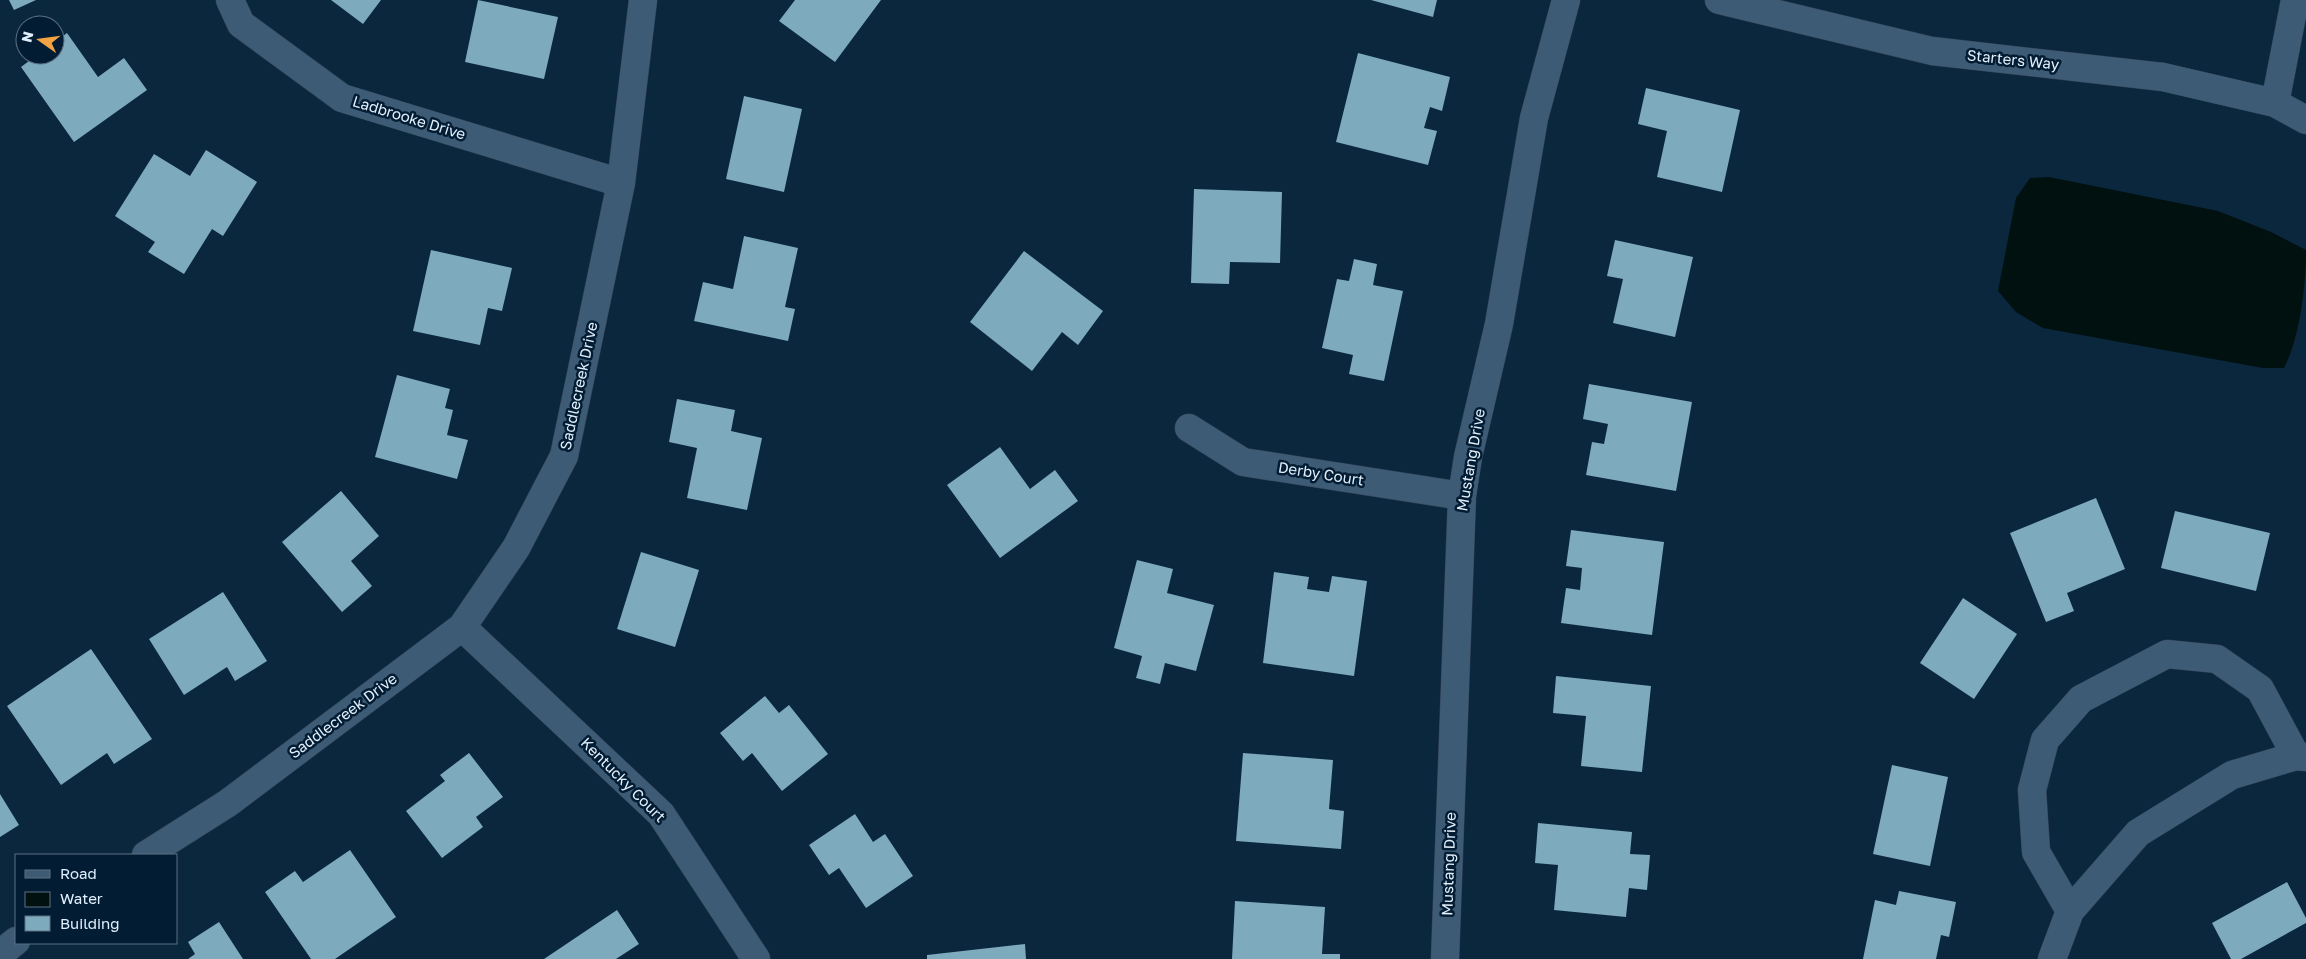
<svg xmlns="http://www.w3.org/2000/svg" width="2306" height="959" font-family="'Golos Text',sans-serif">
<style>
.water{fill:#00110f}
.building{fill:#7eaabd}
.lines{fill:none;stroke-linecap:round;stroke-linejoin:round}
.minor-casing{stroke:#324054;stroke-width:29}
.minor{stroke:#3e5b75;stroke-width:28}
.labels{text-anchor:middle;stroke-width:5;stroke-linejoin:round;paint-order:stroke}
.street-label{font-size:15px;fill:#e2effc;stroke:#021d33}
</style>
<rect width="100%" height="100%" fill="#0a273e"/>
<path class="water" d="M2049,177L2218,211L2271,232L2306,250C2306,285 2300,337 2284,368H2263L2043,328L2016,312L1998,291L2016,198L2030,178Z"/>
<path class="building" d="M9,0H36L14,10Z
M331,0H381L363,24Z
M478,0L558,17L544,79L465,62Z
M795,0H881L835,62L779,21Z
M1371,0H1437L1433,17Z
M67,33L98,77L124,58L147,90L74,142L21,67L37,55H55V42Z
M1358,53L1450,77L1442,111L1430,107L1424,128L1437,131L1428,165L1336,142Z
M1646,88L1740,110L1722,192L1657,177L1667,131L1638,124Z
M744,96L802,109L784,192L726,179Z
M206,150L257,182L223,236L212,229L184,274L148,252L155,242L115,216L154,154L190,176Z
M1194,189L1282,192L1280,263L1230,262L1229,284L1191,283Z
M744,236L798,248L785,307L795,309L788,341L694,321L703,282L733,289Z
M1615,240L1693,257L1675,337L1613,323L1623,279L1607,276Z
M431,250L512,268L502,311L488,308L480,345L413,331Z
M1024,251L1103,311L1078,345L1062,332L1032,371L970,322Z
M1354,259L1377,264L1373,285L1403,291L1384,381L1349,374L1353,355L1322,348L1337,279L1349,281Z
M397,375L450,389L445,408L453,410L447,435L468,440L457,479L375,457Z
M1589,384L1692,402L1676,491L1586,475L1592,442L1604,444L1608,424L1583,419Z
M677,399L735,410L731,431L762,438L747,510L687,498L697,448L669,442Z
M1000,447L1030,489L1055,470L1078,501L1000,558L947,485Z
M341,491L379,536L351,561L372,586L342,612L282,542Z
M2096,498L2125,569L2067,593L2074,611L2046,622L2010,533Z
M2175,511L2270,533L2256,591L2161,568Z
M1571,530L1664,542L1652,635L1561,623L1566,588L1580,590L1582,568L1566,566Z
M641,552L699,570L675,647L617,629Z
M1137,560L1173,569L1167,593L1214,605L1196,671L1165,663L1160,684L1136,678L1142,656L1114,648Z
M1274,572L1309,577L1307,589L1329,592L1332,576L1367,581L1354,676L1263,663Z
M223,592L267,661L235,681L227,667L184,695L149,639Z
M1963,598L2017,634L1974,699L1920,663Z
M91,649L152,739L114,764L107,753L61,785L7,706Z
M1556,676L1651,686L1642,772L1581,766L1586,716L1553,713Z
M765,696L779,713L789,705L828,754L782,791L752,753L743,761L720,733Z
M469,753L503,797L476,817L483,827L442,858L406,811L445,781L440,775Z
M1243,753L1333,760L1329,809L1344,811L1341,849L1236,841Z
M1892,765L1948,777L1930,866L1873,854Z
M0,794L19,825L0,837Z
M855,814L873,842L885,834L913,876L866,908L839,868L829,875L809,845Z
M1538,823L1632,832L1630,854L1650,855L1647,890L1629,888L1626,917L1554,910L1558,865L1535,863Z
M350,850L396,917L335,959H311L265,892L295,871L303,882Z
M2287,882L2306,918V923L2241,959H2231L2212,923Z
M1899,891L1956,902L1949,937L1941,935L1936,959H1863L1875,900L1896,905Z
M1235,901L1325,907L1322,954H1340V959H1232Z
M617,910L639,944L616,959H544Z
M219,922L243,959H188L195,954L188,942Z
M1025,944L1026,959H927V955Z"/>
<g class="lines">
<defs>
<path id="minor" d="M230,0L241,24L342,98L621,183
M1719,0L1932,51L2163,77L2275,103L2306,120
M2275,103L2295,0
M1189,428L1243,462L1462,496
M462,627L661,814L756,959
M146,855L228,803L462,627L516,548L564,456L621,183L643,0
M2070,911L2036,852L2032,790L2045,740L2081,699L2167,654L2217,659L2260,689L2296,756
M0,954L16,941
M1445,959L1462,496L1468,457L1499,324L1534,118L1566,0
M2052,959L2070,911L2138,833L2232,775L2296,756L2306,757"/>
</defs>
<use href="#minor" class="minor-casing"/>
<use href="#minor" class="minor"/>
</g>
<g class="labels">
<g class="street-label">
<text transform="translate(2013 60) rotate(6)" y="5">Starters Way</text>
<text transform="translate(409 118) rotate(17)" y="5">Ladbrooke Drive</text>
<text transform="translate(579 386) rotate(-78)" y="5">Saddlecreek Drive</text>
<text transform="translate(1471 460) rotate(-80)" y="5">Mustang Drive</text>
<text transform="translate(1321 474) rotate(9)" y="5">Derby Court</text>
<text transform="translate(343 716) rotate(-37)" y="5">Saddlecreek Drive</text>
<text transform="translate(623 780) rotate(45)" y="5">Kentucky Court</text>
<text transform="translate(1449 864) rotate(-88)" y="5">Mustang Drive</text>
</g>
</g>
<rect x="15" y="854" width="162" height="90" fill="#021d33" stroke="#5c7183"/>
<rect x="25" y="870" width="25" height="8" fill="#3e5b75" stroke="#5c7183"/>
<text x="60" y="879" font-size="15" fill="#e2effc">Road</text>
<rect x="25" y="892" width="25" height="15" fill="#00110f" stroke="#5c7183"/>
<text x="60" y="904" font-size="15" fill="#e2effc">Water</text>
<rect x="25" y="916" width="25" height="15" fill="#7eaabd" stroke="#5c7183"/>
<text x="60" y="929" font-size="15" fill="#e2effc">Building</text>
<g transform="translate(40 40) rotate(284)"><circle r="24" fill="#021d33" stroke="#5c7183"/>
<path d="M0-4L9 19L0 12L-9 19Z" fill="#f4a344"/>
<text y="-8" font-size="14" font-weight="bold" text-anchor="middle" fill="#e2effc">N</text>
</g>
</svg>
